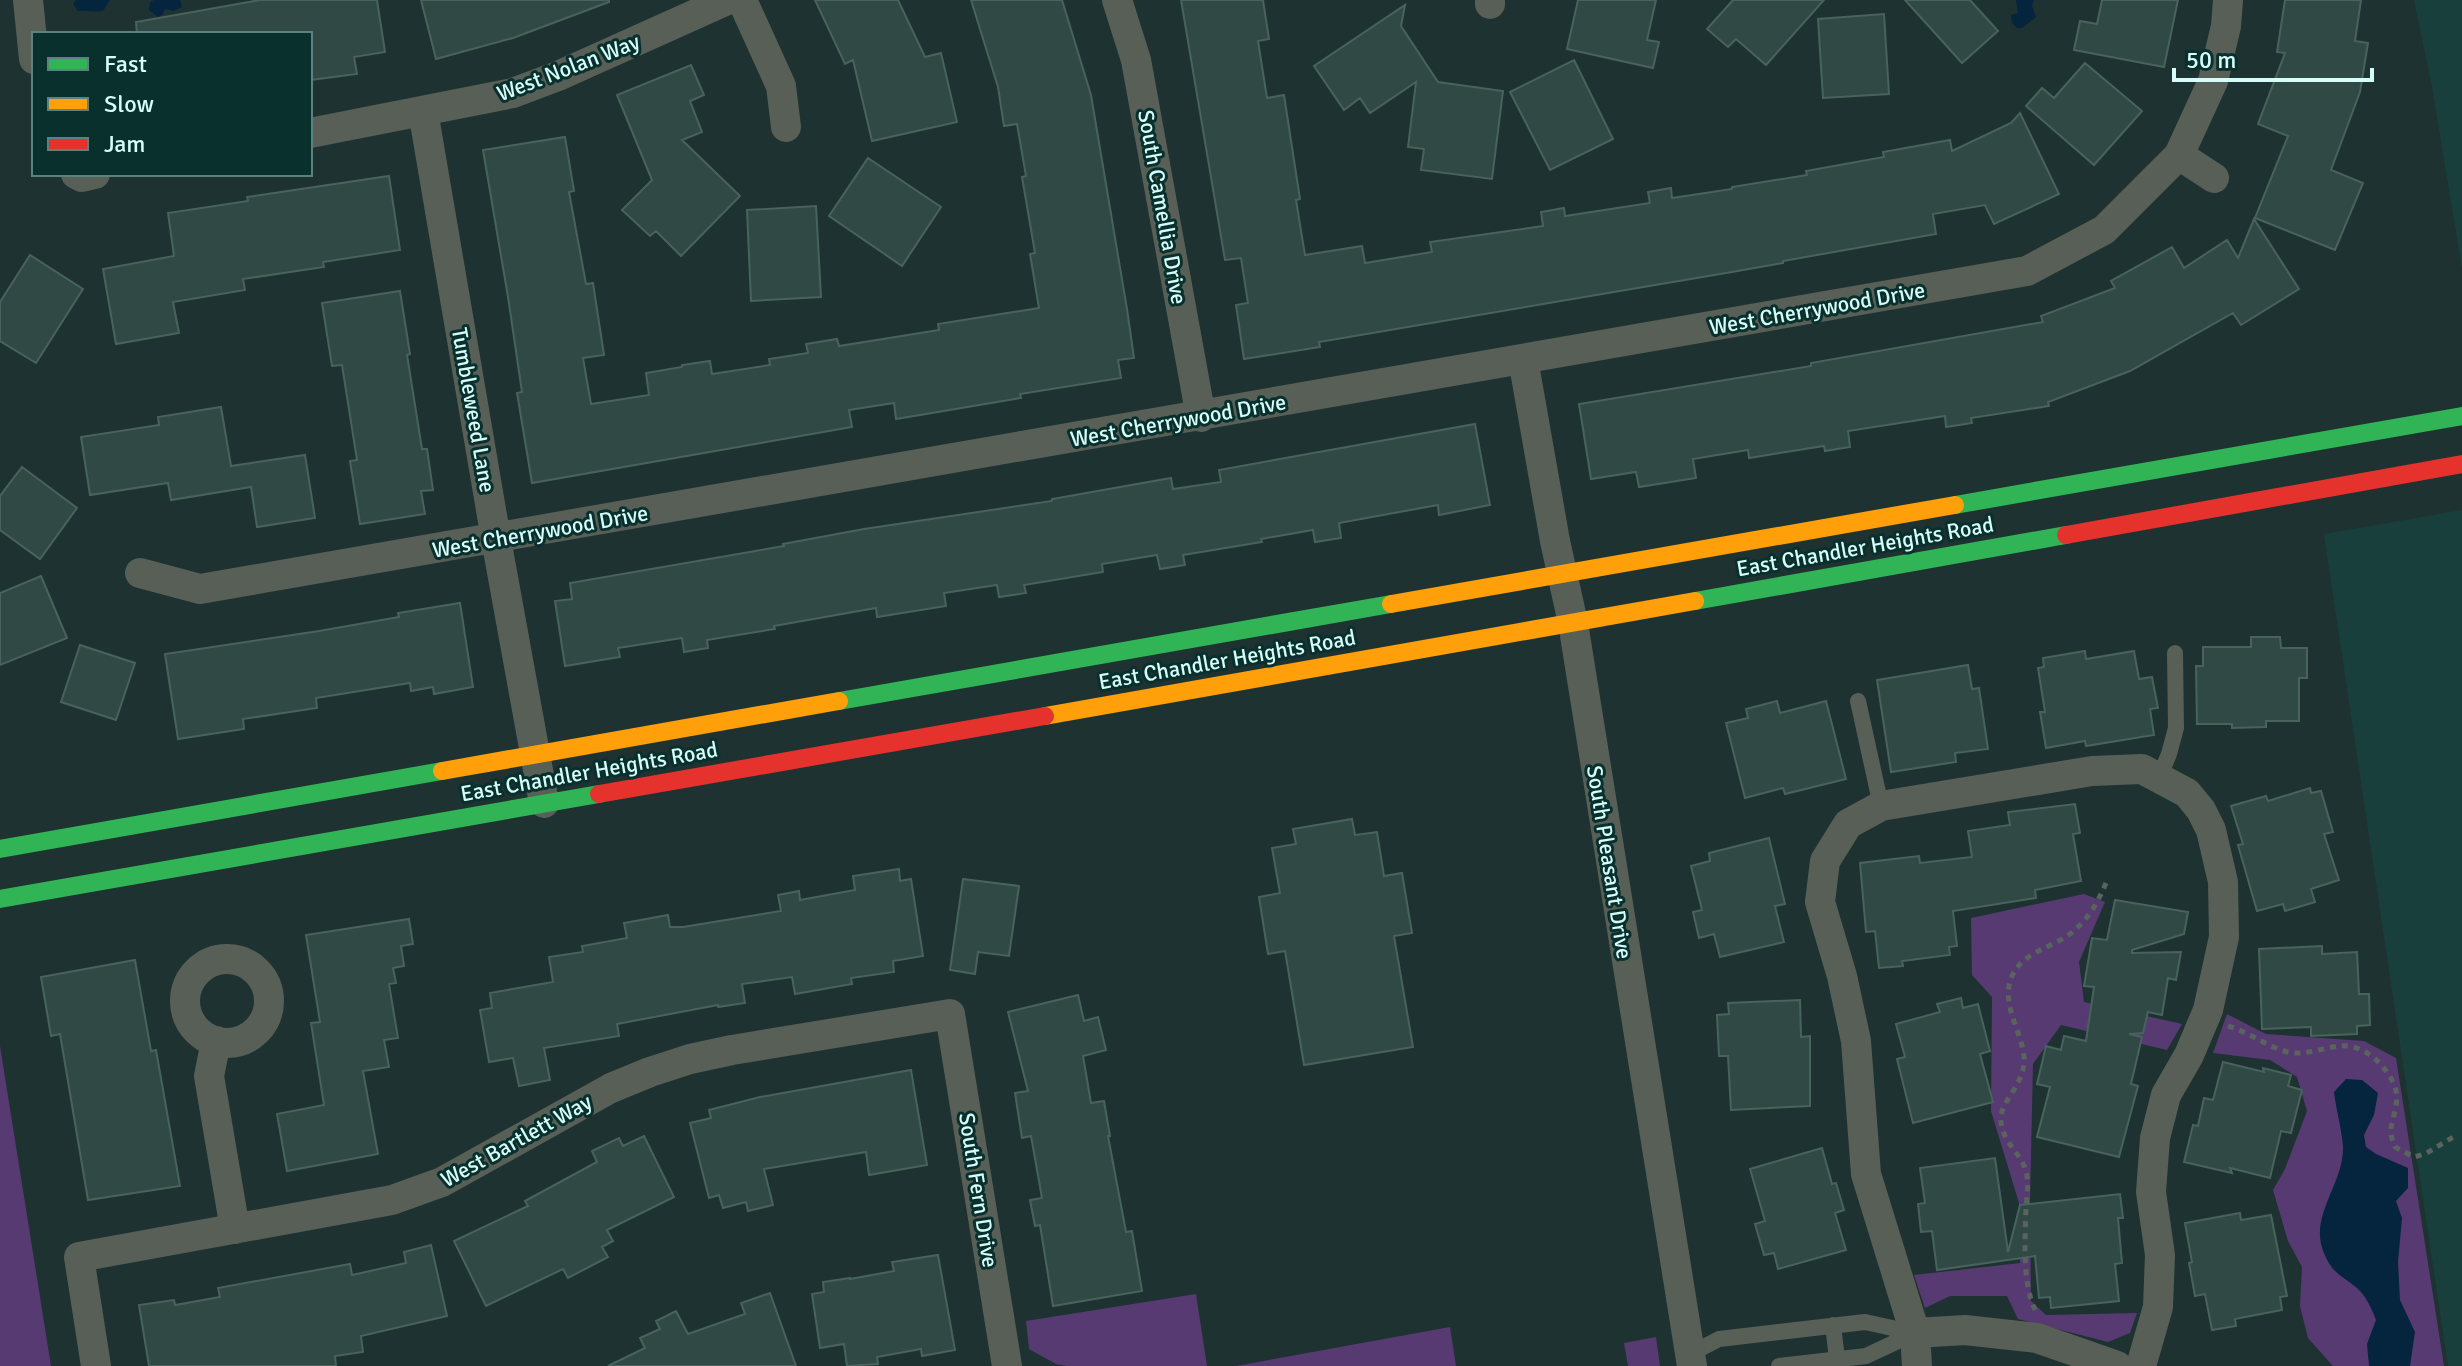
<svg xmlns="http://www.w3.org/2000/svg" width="2462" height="1366" font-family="Signika,sans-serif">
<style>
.built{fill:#193f3c}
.green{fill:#583a73}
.water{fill:#05243e}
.building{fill:#314944;stroke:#47635c;stroke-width:2}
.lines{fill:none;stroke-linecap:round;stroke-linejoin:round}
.path{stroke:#5a645e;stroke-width:5;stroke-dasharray:6 6;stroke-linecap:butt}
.lane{stroke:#585f56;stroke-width:16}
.street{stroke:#585f56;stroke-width:30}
.fast{stroke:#30b455;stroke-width:18}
.slow{stroke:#ff9f0a;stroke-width:18}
.jam{stroke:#e5322d;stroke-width:18}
.labels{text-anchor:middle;stroke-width:6;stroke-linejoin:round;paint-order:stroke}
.street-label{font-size:22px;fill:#d5fdf9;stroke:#0a302e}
</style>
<rect width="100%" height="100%" fill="#1e3231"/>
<path class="built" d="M2414,0H2462V268L2432,87Z
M2462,510V1366H2448L2324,534Z"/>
<path class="green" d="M2084,894L2105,902L2079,962L2084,1002L2182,1024L2167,1050L2061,1025L2033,1064L2030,1201L2031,1301L2046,1315L2137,1313L2130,1333L2108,1342L2018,1319L2007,1296H1950L1925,1308L1914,1275L2020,1263L2019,1203L1991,1111L1992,997L1972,975L1971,918Z
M2227,1014L2266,1034L2364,1041L2396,1058L2444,1366H2333L2308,1338L2300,1306L2302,1267L2288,1241L2273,1190L2285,1169L2307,1111L2297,1077L2270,1060L2213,1053Z
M0,1046L51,1366H0Z
M1196,1294L1207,1366H1067L1056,1364L1029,1349L1026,1321Z
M1450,1327L1456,1366H1236Z
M1656,1337L1660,1366H1628L1624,1343Z"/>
<path class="water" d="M76,0H110L103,11C98,12 85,11 78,11L73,4Z
M154,0H180L182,7L173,11L165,9L162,15L158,17L149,10L150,2Z
M2016,0H2034L2032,6L2036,17L2022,28H2017L2012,23L2011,15L2018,13Z
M2346,1079L2362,1080L2378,1093L2374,1115L2364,1135L2366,1147L2376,1154L2408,1168V1188L2396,1201L2402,1218L2398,1262L2400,1300L2415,1332L2410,1366H2369L2367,1344L2376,1320C2372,1309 2366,1296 2357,1288C2342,1275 2333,1275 2324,1253C2308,1217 2344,1184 2343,1147C2342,1130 2336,1109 2334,1092Z"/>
<path class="building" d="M260,0H377L385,52L354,57L357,74L310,80V34H137L136,22Z
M421,0H609V2L513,38L436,59Z
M815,0H898L925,57L941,53L957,122L872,141L853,60L845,64Z
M971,0H1062L1091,95L1127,309L1134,358L1118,360L1121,378L1020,394L1021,398L896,419L894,403L849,410L852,427L532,483L517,393L522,392L508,297L483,150L565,137L574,191L569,192L586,284L593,283L604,355L583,358L591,404L649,395L646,373L682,367V365L710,361L712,374L770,365L769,359L808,353L806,344L837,339L839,346L939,330L938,324L1039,308L1030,254L1035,253L1022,177L1026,176L1017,124L1004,126L998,87Z
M1181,0H1263L1269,39L1258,41L1267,98L1284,95L1300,199L1296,200L1305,255L1362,246L1365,263L1432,252L1430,242L1543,226L1541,212L1564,208L1565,216L1650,203L1648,192L1671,188L1672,198L1732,189V187L1807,175L1806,171L1884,157L1883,152L1950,140L1952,151L2011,123L2020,113L2059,194L1994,224L1985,205L1933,214L1936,234L1783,261V263L1732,272L1319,342L1320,347L1244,359L1236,305L1248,303L1241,258L1225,260Z
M1578,0H1656L1647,40L1659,42L1653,68L1567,49Z
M1733,0H1824L1766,65L1736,39L1728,47L1707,29Z
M1905,0H1970L1998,31L1962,63Z
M2102,0H2178L2164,67L2074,50L2080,21L2097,24Z
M2285,0H2361L2355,41L2368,43L2360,92L2331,170L2363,183L2335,250L2255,218L2288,136L2258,124L2285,53L2277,52Z
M1405,5L1401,26L1438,82L1503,91L1492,179L1421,170L1424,149L1408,147L1416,82L1370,113L1360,98L1344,110L1314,66Z
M1884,14L1889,94L1823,98L1818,19Z
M1574,60L1613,139L1550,170L1510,92Z
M2085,63L2142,111L2094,165L2026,106L2042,88L2054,98Z
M691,65L704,95L690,101L702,132L682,140L740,196L681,256L656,231L650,236L622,210L652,180L617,95Z
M868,158L941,207L902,266L829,216Z
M389,176L400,250L323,262L324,267L243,279L245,290L173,302L179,333L116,344L103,269L174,256L168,213L248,201L247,197Z
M816,206L821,297L751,301L747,210Z
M2254,219L2299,289L2241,325L2233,313L2130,371L2048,402L2049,406L1971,418L1972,423L1946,427L1945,416L1848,431L1850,447L1825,451L1824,446L1749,458L1748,450L1693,459L1696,478L1639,487L1636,472L1591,479L1579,404L1811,366V363L2043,322L2041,316L2115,288L2111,281L2172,247L2184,268L2227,240L2238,258Z
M30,255L83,289L36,363L0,341V302Z
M400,291L410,354L407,355L422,449H427L433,490L421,491L425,514L360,524L350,461L357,460L342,365L332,366L322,303Z
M221,407L231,466L305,455L315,518L257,527L251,487L171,500L168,483L90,495L81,437L159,425L158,417Z
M1475,424L1490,505L1439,515L1438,505L1339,523L1341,538L1315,542L1313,530L1261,539L1262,542L1183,555L1185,565L1160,569L1157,555L1102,564L1103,572L1024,585L1026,593L999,597L997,585L944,593L946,606L877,617L876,608L774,626L775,629L707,640L708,648L684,652L682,638L618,648L620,657L565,666L555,601L572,599L570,583L784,546L783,544L864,529L1052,501V499L1171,478L1173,489L1221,482L1219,470Z
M22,467L77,508L40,559L0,530V496Z
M41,576L67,638L0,665V593Z
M460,603L473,687L434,694L433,687L411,691L410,683L316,698L317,708L243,719L244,729L178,739L165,654L319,631L399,617L398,613Z
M2251,637H2280L2281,648H2307V678H2299V721H2266V727L2232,728V724H2197L2196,666H2203V647H2251Z
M80,645L135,663L116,720L61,702Z
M2085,651L2086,659L2134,651L2139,679L2152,677L2158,708L2150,709L2154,735L2086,746L2085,741L2046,748L2040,712H2045L2038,668L2044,667L2043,658Z
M1968,665L1972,689L1979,688L1988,749L1955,753L1956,762L1891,772L1877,680Z
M1777,701L1780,713L1826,701L1846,779L1785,794L1783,788L1745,798L1726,723L1748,718L1746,709Z
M2310,788L2311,793L2321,791L2333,832L2324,834L2339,880L2311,889L2315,902L2285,911L2283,904L2257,911L2238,845L2243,844L2231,806L2266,796L2268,801Z
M2075,804L2080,833L2073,834L2081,881L2035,890L2036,898L1953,911L1957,946L1949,947L1950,955L1902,961L1903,966L1879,968L1875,931L1866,932L1860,863L1919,856L1920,863L1972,857L1968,831L2010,825L2008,812Z
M1352,819L1355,835L1377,832L1384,876L1402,873L1412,933L1394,936L1413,1047L1304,1065L1285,951L1268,954L1259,897L1280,893L1272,848L1296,844L1293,829Z
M1769,838L1785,904L1775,906L1784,942L1720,957L1714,934L1699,938L1693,912L1702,910L1691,866L1710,861L1709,853Z
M899,869L900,881L911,879L923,956L893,961L894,972L851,978L852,984L795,994L792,977L742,984L745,1003L718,1007V1005L617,1024L619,1036L544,1048L550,1080L519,1086L513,1058L489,1062L480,1010L492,1008L490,993L553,982L549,957L583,952L582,946L627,938L624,923L668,915L670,927H683L781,911L778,895L799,891L800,900L855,890L853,876Z
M963,879L1019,886L1009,956L978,952L975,974L950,970Z
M2115,900L2188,912L2184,934L2132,950V953L2181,952L2176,980L2168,978L2162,1015L2148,1012L2143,1033L2129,1034L2142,1037L2131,1084L2138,1086L2119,1157L2037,1137L2050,1087L2037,1084L2046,1046L2061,1050L2064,1036L2086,1041L2094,987L2084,986L2092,938L2107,940Z
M409,919L413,944L401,946L404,966L393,968L396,983L389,984L398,1038L384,1040L389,1067L363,1071L378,1154L287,1171L277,1114L324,1105L311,1023L320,1022L306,935Z
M2322,946V954L2357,952L2359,994H2369L2370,1025L2357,1026V1034L2311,1036V1027L2262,1029L2259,949Z
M135,960L151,1051L156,1050L180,1186L88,1200L60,1034L51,1036L41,977Z
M1078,995L1084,1021L1098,1017L1106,1050L1083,1056L1091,1103L1104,1101L1110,1136H1108L1126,1232L1132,1231L1142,1291L1053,1306L1040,1225L1035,1226L1030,1200L1042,1198L1031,1136L1022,1138L1015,1093L1028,1091L1008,1012Z
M1961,998L1963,1008L1978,1004L1990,1051L1980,1054L1993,1102L1913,1123L1897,1059L1905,1057L1896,1024L1940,1012L1937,1004Z
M1800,1000L1801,1037L1810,1036V1106L1731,1110L1728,1056H1719L1717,1015L1729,1014L1728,1003Z
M2223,1062L2264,1072L2263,1068L2291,1075L2288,1086L2302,1090L2291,1133L2281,1131L2270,1178L2230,1168L2232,1173L2184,1162L2193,1125L2198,1126L2204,1098L2213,1100Z
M911,1070L927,1165L869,1175L866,1152L764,1169L773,1205L748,1211L746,1202L723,1208L719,1195L709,1198L690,1123L711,1118L709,1110L760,1097Z
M644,1136L674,1197L607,1230L613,1241L602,1247L608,1257L568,1278L563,1269L486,1306L454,1241L528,1206L525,1201L597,1162L592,1151L619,1138L623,1146Z
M1822,1148L1832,1184L1836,1183L1844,1210L1835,1213L1846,1250L1778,1269L1774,1253L1764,1255L1755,1224L1765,1221L1750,1169Z
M1995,1158L2008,1252L2020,1205L2120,1194L2123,1218H2118L2122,1263L2115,1264L2119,1301L2051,1308L2050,1297L2039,1298L2035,1256L1937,1270L1932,1231L1921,1232L1918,1204L1925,1203L1920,1168Z
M2240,1213L2241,1220L2271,1215L2287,1296L2280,1297L2282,1310L2235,1319L2236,1326L2212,1330L2205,1294L2195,1296L2189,1263L2192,1262L2185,1223Z
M431,1245L447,1316L361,1336L363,1352L335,1356L336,1366H149L139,1305L174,1300L175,1305L220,1297L218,1288L350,1264L352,1275L406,1263L404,1252Z
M938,1255L955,1350L922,1356L921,1349L877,1357L878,1364L847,1366L844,1344L820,1348L812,1294L824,1292L823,1282L850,1278V1279L894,1271L892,1262Z
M770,1293L796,1366H608L645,1348L640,1338L660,1329L656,1321L676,1311L688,1334L745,1314L741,1303Z"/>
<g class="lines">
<path class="path" d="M2228,1026C2248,1032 2265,1045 2284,1051C2302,1057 2322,1048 2339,1046C2364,1043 2387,1066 2395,1087C2401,1105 2389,1122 2391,1135C2392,1139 2394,1143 2395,1147L2414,1157L2425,1154L2455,1136
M2035,1310C2022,1281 2025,1239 2026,1208C2027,1197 2029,1181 2026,1171C2020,1151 2000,1141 2001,1117C2002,1099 2026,1084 2024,1056C2021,1029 1999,1002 2013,974C2024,953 2049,948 2067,936C2087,922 2097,904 2106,883"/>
<path class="lane" d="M1858,701L1881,806
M2159,778L2169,754L2176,728L2175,653
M1833,1325L1837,1359
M1690,1354L1719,1339L1865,1322L1915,1333L1866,1356L1779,1366"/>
<path class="street" d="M28,0L34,59
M742,0L781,86L786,127
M1117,0L1136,60L1201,417
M1490,0V4
M423,111L496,539L544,803
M310,133L513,93L558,76L727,0
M2179,155L2214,178
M76,174L82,177L95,174
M1523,359L1555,541L1573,623L1692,1366
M140,573L200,589L2027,271L2104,230L2179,155L2213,81L2226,26L2228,0
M185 1001a42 42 0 1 1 84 0a42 42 0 1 1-84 0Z
M216,1041L209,1076L235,1229
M1915,1333L1965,1330L2037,1338L2117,1366
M96,1366L79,1257L392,1200L442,1182L611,1088L650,1072L690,1059L732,1050L950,1014L1007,1366
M1917,1366L1915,1333L1866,1174L1856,1041L1842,976L1820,902L1825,861L1848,824L1881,806L2092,771L2142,769L2187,793L2201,810L2211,830L2223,882L2224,937L2208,1010L2189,1055L2166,1095L2155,1138L2151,1192L2160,1255L2158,1307L2141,1366"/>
<path class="fast" d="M1955,505L2462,416
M1695,601L2066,535
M839,701L1391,604
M0,849L442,771
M0,899L599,794"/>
<path class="slow" d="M1391,604L1955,505
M1045,716L1695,601
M442,771L839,701"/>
<path class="jam" d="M2066,535L2462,464
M599,794L1045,716"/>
</g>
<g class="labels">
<g class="street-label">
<text transform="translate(568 67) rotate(-21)" y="8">West Nolan Way</text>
<text transform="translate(1163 207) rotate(80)" y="8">South Camellia Drive</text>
<text transform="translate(1817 308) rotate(-10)" y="8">West Cherrywood Drive</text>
<text transform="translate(474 410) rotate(80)" y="8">Tumbleweed Lane</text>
<text transform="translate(1178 420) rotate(-10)" y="8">West Cherrywood Drive</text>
<text transform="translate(540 531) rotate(-10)" y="8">West Cherrywood Drive</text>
<text transform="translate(1865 546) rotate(-10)" y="8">East Chandler Heights Road</text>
<text transform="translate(1227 659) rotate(-10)" y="8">East Chandler Heights Road</text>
<text transform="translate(589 771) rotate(-10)" y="8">East Chandler Heights Road</text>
<text transform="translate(1610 862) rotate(81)" y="8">South Pleasant Drive</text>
<text transform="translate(516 1140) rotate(-29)" y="8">West Bartlett Way</text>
<text transform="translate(979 1190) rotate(81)" y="8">South Fern Drive</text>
</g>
</g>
<rect x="32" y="32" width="280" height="144" fill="#0a302e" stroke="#5b827f" stroke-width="2"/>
<rect x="48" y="58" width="40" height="12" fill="#30b455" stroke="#5b827f" stroke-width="2"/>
<text x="104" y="72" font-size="24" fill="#d5fdf9">Fast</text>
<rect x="48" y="98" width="40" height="12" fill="#ff9f0a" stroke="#5b827f" stroke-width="2"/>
<text x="104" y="112" font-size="24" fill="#d5fdf9">Slow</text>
<rect x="48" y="138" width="40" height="12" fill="#e5322d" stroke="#5b827f" stroke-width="2"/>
<text x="104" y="152" font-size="24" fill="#d5fdf9">Jam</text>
<path d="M2174 68v12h198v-12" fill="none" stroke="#d5fdf9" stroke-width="4"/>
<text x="2186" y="68" font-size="24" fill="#d5fdf9" stroke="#0a302e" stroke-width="6" paint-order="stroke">50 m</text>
</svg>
